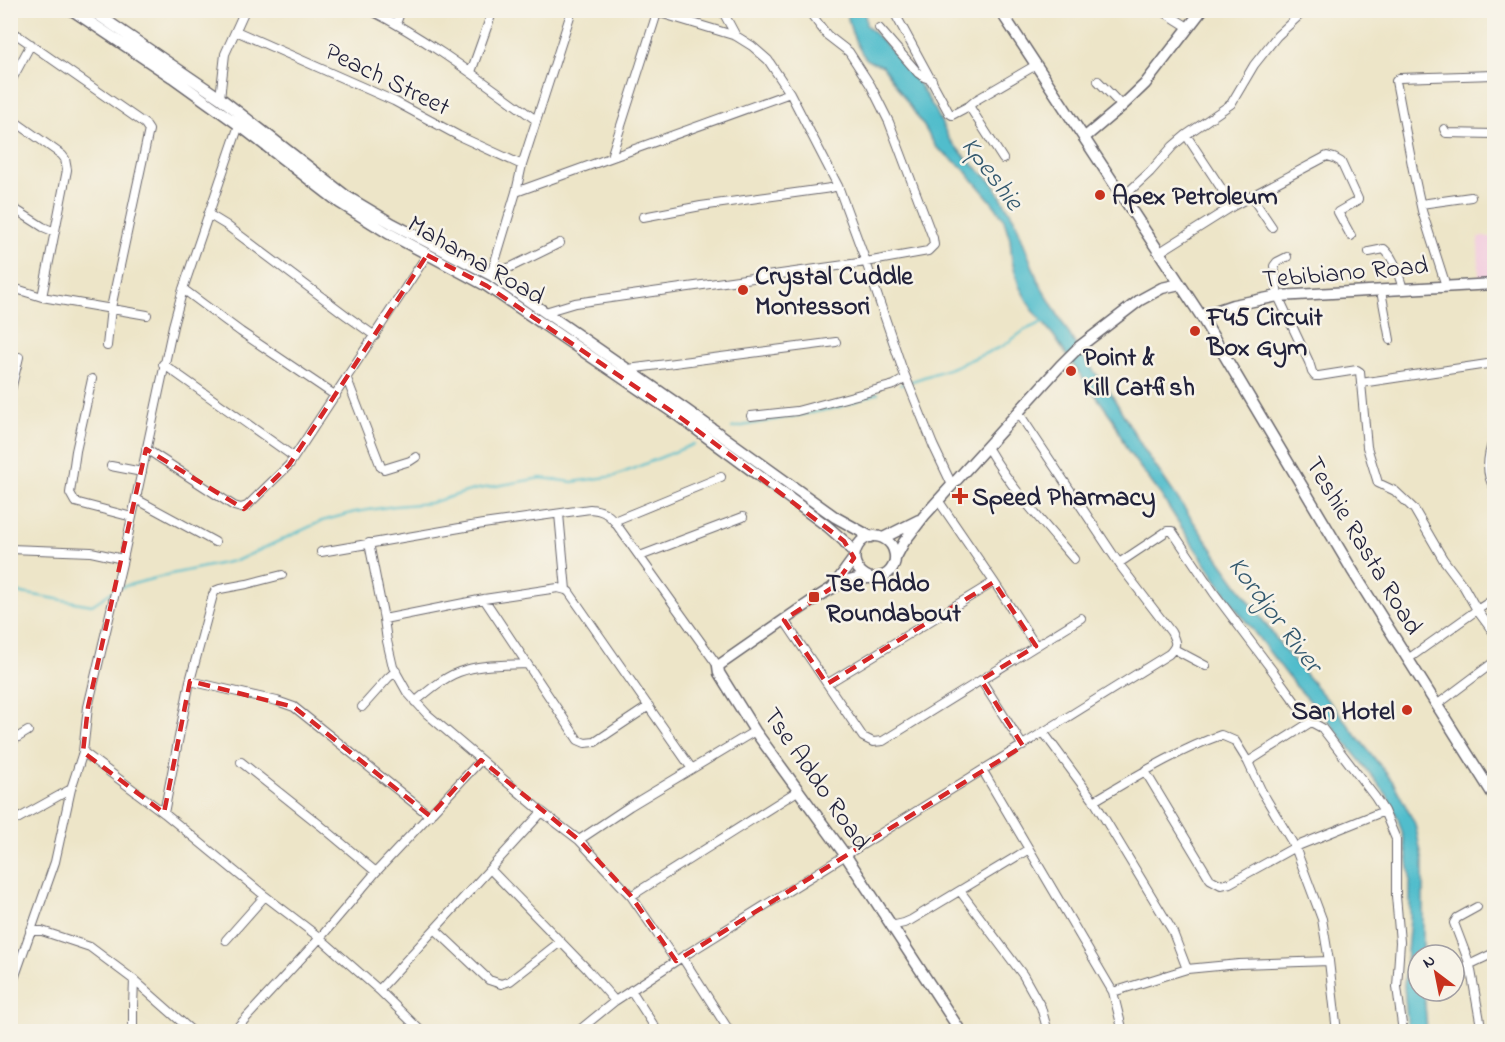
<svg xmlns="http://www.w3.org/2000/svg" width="1505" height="1042" font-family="'Indie Flower',sans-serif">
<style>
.built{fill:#f3cfdf}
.water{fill:#51bdcc;stroke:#3a7084;stroke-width:1.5}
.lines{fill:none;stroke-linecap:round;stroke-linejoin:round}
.stream{stroke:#51bdcc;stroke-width:2}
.street-casing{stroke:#69666c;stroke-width:10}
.secondary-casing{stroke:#69666c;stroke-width:13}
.street{stroke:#fff;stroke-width:8}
.secondary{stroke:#fff;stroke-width:10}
.marked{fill:none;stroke:#d62828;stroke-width:4.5;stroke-dasharray:12 8;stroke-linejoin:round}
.poi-dot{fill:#c8321e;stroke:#f7f3e8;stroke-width:2}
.labels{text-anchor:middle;stroke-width:5;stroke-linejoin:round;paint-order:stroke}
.street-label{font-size:26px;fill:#22223b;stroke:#f7f3e8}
.poi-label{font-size:26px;font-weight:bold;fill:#22223b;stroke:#f7f3e8;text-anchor:start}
.water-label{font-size:27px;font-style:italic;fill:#32586e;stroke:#f7f3e8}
</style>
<rect width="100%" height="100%" fill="#f7f3e8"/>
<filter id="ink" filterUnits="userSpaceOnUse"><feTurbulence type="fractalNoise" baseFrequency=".0167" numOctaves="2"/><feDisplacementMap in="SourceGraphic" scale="12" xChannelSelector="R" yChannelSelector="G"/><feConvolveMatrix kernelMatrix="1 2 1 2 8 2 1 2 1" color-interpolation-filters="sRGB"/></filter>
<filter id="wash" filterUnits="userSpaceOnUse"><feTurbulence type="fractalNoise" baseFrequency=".008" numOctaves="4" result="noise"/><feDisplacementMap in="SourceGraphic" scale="24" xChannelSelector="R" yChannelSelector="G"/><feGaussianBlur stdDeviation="1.35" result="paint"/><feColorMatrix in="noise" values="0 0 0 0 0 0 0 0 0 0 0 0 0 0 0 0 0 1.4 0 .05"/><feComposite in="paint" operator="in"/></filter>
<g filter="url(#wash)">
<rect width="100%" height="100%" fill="#ede5c8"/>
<path class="built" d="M1478,237H1494V278H1479Z"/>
<path class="water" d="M848,11H865L866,25L890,49L918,83L936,111L949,139L968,160L992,182L1015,220L1038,281L1082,356L1110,392L1143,448L1219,559L1285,651L1338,712L1393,782L1415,824L1423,862V955H1418V991H1424L1427,1031H1408L1404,986L1410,918V874L1404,839L1398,819L1387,795L1326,718L1294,684L1238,611L1193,545L1161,495L1127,450L1113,419L1069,359L1054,336L1032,309L1019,286L1012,261L1010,239L1003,217L991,201L962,167L936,147L925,128L883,66C879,64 873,63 869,61C859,54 846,22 848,11Z"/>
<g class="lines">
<path class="stream" d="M900,385L951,368L1003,346L1025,330L1045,321
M732,428L836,408L878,393
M118,588L171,574L238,560L322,521L355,512L395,506L430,503L473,490L541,478L572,482L615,476L694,444
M10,591L92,605L113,591"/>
</g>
</g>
<g filter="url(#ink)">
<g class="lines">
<defs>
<path id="street" d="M370,10C429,40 482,81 536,120
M650,10L736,36
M722,10L736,36L752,46L768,60L790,93L838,186L866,262L902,368L933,445L952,485
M893,10L949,113L952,115L969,106L976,100L1036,65
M1161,10L1188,27
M396,24L401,10
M879,28L918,73L924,77L932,80
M10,30L145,124L149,130L111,308L107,346
M236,31L394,101L459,136L522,165
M471,72L493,10
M1098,81L1122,106
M10,83L31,44
M220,98L225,54L245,10
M969,106L1003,159
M10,118L62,155L65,159L67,170L42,297
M1444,129L1446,133L1494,134
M1186,135L1233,206
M611,157L657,13
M516,192L790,93
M1251,196L1272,227
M1123,197L1150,172L1173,146L1186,135L1231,104L1254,65L1277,36L1305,10
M1421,204L1471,197
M10,206L43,227L55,232
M208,214L226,225L347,316L375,336
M643,217L701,206L831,188L838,186
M1160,252L1233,206L1327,156L1334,158L1341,162L1358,199L1357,201L1338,212L1351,236
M1369,252L1384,249C1396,260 1398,274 1403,289
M1287,257L1277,262L1274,266L1278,296L1309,362L1312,372L1315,376H1319L1357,370L1360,372L1361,383
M493,268L504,269L511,267L560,243
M491,275L516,192L522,165L572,10
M1446,286L1422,211L1413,170L1396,81L1399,78L1494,75
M10,287L42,297L147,315
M183,289L241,332L336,396
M1381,291L1390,340
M545,312L575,303L866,262L928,251L934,245L933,238L889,122L871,86L849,52L827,35L808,10
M1494,363L1361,383L1367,447L1378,483L1395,491L1414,509L1443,559L1464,587L1477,610L1494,633
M163,364L294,457
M628,369L836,342
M92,379L76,451L70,493L75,502L132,517
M347,379L381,467L384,469L410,461L416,457
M10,394L19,357
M751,416L797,411L894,385L906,378
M1494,438C1488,454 1484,472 1494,487
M987,447C1011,488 1043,523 1074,559
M146,449L234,506L241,508L247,506L289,465L427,255
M111,466L142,472
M136,499L215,542
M938,500L994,582L1036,646
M559,514L566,590
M614,521L721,477
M369,543L384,619L387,641L393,667L407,692L427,714L542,812L579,840L631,896L676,961
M10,549L91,552L123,559
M321,552L483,524L590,509C602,510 607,513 614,521L718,666
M640,556L743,517
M1119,563L1167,531H1172L1214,593L1272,670L1304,714L1311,722L1322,728L1375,797L1384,811L1396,839V896L1400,942L1397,987L1403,1032
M484,599L578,740L585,743L595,742L649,706
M384,619L484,599L558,588L566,590L569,592L692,769
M784,620L863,737L873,742L883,741L1081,618
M1174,649L1206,666
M1408,659L1477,610L1494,599
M981,680L1023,746
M190,681L277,701L294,707L430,816
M827,684L994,582
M415,702C428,691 443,678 459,672C480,664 504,665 526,664
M1438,704L1494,662
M362,707L388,678L396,671
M1044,733L1094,801L1172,930L1187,969
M10,742L28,731
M83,752L164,813L265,896L320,938L379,990L422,1032
M241,762L320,825L376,872
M1248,762L1311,722
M983,771L1113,992L1123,1032
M1145,771L1210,879L1221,885L1230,883L1295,847L1384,811
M1094,801C1135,777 1176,751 1221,735L1235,741L1248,762L1261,790L1295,847L1322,919L1329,961L1337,1032
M164,813L190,681L213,595L215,591L220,589L247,584L282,575
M10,823L71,789
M579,840L630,806L755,731
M490,869L587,969L615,1001
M960,891L1023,975L1041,1007L1048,1032
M631,896L799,790
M1477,907L1457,918L1454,923L1470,965L1482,1032
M891,926L904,923L911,920L1029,849
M435,929L489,980L501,984L510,981L560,942
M30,931H42L90,947L134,980L193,1032
M226,940L265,896
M682,957L730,1032
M1454,972L1494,953
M10,990L55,862L71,789L83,752L88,707L123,559L173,326L183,289L239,125
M379,990L542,812
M631,990L658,1032
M1113,992L1187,969L1239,964L1329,961
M133,1032V1007L134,980
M233,1032L320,938L376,872L481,760
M577,1032L615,1001L682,957L1169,654C1178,645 1176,642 1171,632L1122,568L1018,412"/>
<path id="secondary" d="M72,10L172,77L239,125L340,203L388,233L487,286L677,415L827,526L844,541L854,553
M91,10L220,98L346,196L393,224L491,275L685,409L835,517L871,537
M1000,10L1201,316L1352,570L1494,796
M1084,138L1122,106L1145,84L1202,10
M1201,316L1233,305L1278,296L1494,284
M883,538L919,520
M896,557L904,542L924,516L1060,366L1079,347L1140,300L1162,288L1180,284
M870,578C839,564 860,527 883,538C897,545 899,563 888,573C880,580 868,577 858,579C852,580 846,582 840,584C825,591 811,602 797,611C771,629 744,648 718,666L719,673L755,731L846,856L961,1032
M833,587L854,558"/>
</defs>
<use href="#street" class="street-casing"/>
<use href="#secondary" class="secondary-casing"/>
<use href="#street" class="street"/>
<use href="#secondary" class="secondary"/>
</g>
</g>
<path class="marked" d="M427,255L487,286L677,415L844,541L854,558L833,587L784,620L827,684L994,582L1036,646L981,680L1023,746L676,961L631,896L579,840L481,760L430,816L294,707L190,681L164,813L83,752L88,707L146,449L244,509L289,465Z"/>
<g class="poi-dot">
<circle cx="1100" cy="195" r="6"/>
<circle cx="743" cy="290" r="6"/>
<circle cx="1195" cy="331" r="6"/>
<circle cx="1071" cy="371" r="6"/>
<path d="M957 487h6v6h6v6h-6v6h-6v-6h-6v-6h6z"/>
<rect x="808" y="591" width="12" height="12" rx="3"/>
<circle cx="1407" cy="710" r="6"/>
</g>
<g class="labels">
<g class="street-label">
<text transform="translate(388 78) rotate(26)" y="9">Peach Street</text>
<text transform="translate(477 259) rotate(30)" y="9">Mahama Road</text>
<text transform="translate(1345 271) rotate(-5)" y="9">Tebibiano Road</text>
<text transform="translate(1365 545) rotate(59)" y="9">Teshie Rasta Road</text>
<text transform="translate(818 778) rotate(55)" y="9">Tse Addo Road</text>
</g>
<g class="poi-label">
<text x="1112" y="204">Apex Petroleum</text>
<text x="755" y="284">Crystal Cuddle<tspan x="755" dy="30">Montessori</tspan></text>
<text x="1207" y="325">F45 Circuit<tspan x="1207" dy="30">Box Gym</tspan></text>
<text x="1083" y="365">Point &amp;<tspan x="1083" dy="30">Kill Catfish</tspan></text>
<text x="972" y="505">Speed Pharmacy</text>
<text x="826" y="591">Tse Addo<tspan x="826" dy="30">Roundabout</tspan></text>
<text x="1395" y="719" text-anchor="end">San Hotel</text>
</g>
<g class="water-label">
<text transform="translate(993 173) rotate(53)" y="9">Kpeshie</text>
<text transform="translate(1276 614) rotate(53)" y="9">Kordjor River</text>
</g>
</g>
<rect width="1505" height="1042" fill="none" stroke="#f7f3e8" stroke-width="36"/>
<g transform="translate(1436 973) rotate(328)"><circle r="28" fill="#f7f3e8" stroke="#a29fa3" stroke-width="1.5"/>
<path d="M0-4.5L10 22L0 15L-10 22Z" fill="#c8321e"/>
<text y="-9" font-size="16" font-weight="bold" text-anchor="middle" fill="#22223b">N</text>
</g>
</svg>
